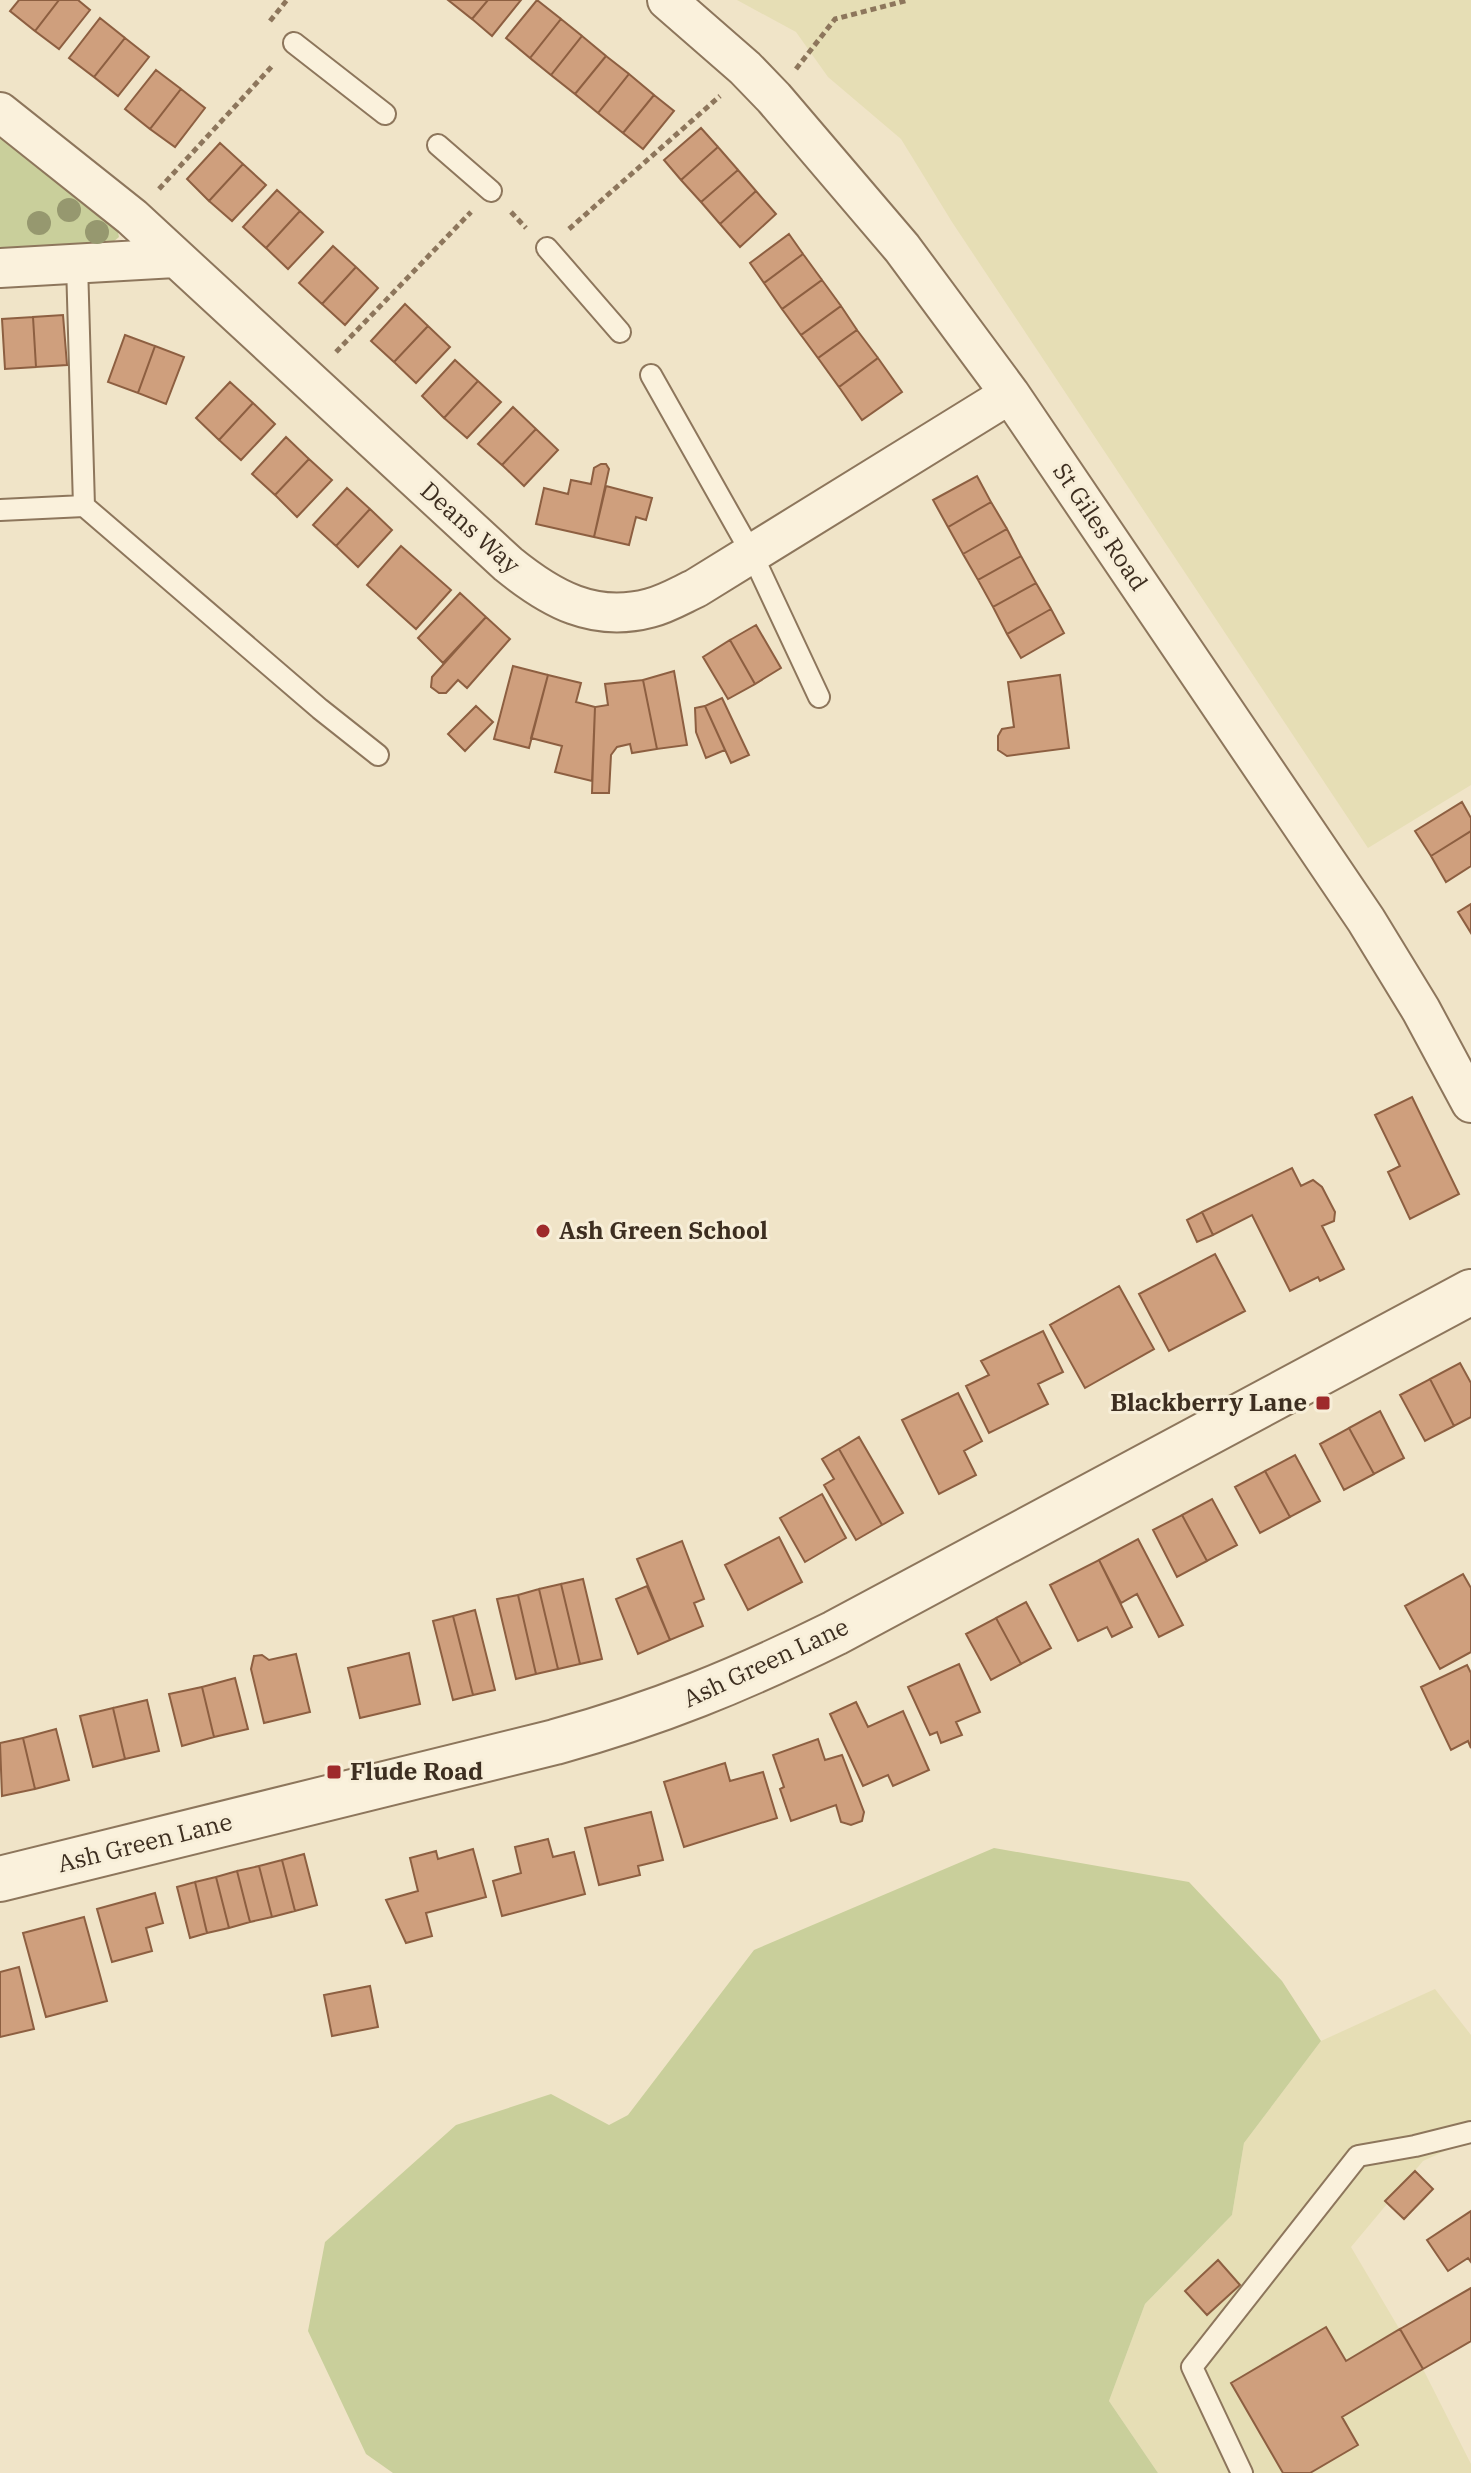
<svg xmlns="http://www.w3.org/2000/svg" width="1471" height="2473" font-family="'IBM Plex Serif',serif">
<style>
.farmland{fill:#e6deb5}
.green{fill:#c9cf9b}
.building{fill:#cf9f7d;stroke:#8d5f41;stroke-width:2}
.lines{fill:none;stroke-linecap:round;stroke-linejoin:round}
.service-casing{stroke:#8d765c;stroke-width:24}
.minor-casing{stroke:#8d765c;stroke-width:42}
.tertiary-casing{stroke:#8d765c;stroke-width:48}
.path{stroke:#8d765c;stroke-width:5;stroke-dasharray:6 4;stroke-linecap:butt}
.service{stroke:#faf1dc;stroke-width:20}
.minor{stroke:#faf1dc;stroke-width:38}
.tertiary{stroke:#faf1dc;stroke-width:44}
.tree{fill:#96986f}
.poi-dot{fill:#9e2a2b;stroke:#f7eed8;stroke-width:3}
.labels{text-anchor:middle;stroke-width:6;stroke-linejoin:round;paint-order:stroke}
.street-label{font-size:24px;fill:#3d2e20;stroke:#f7eed8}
.poi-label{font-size:24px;font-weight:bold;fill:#3d2e20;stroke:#f7eed8;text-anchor:start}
</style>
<rect width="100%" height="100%" fill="#f0e4c8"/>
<path class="farmland" d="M737,0H1471V785L1368,848L952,222L901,139L828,77L796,32Z
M1435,1989L1471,2035V2139L1423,2161L1351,2247L1423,2369L1471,2464V2473H1158L1109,2401L1145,2304L1232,2215L1244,2143L1321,2041Z"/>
<path class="green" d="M0,137L116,223L119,237L107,247L0,250Z
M994,1848L1189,1882L1282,1981L1321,2041L1244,2143L1232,2215L1145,2304L1109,2401L1158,2473H393L366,2454L308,2331L325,2242L456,2125L551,2094L609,2125L628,2115L754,1950Z"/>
<path class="building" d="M19,0H59L35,31L10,11Z
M59,0H78L90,10L59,49L35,31Z
M448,0H488L472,19Z
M488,0H521L492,36L472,19Z
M537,0L561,19L530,58L506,38Z
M100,18L125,38L94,77L69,58Z
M561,19L582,36L551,75L530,58Z
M582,36L606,56L575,94L551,75Z
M125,38L149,57L118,96L94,77Z
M606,56L629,74L598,113L575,94Z
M156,70L181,89L150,129L125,109Z
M629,74L654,95L623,133L598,113Z
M181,89L205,108L175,147L150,129Z
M654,95L674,111L643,149L623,133Z
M701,128L718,147L681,180L664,160Z
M220,143L243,164L209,201L187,179Z
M718,147L738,170L701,202L681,180Z
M243,164L266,185L232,221L209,201Z
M738,170L756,191L720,224L701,202Z
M277,190L300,211L266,248L243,227Z
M756,191L776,214L740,247L720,224Z
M300,211L323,232L288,269L266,248Z
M789,234L803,254L764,283L750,263Z
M333,246L356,267L322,304L299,283Z
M803,254L822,280L782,309L764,283Z
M356,267L378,288L345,325L322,304Z
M822,280L841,306L801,335L782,309Z
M405,304L428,326L394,362L371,341Z
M841,306L857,330L818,358L801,335Z
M63,315L67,365L36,367L33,317Z
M33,317L36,367L5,369L2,319Z
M428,326L450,347L416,383L394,362Z
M857,330L878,358L839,387L818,358Z
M125,335L155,346L138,393L108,382Z
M155,346L184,357L166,404L138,393Z
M878,358L902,392L862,420L839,387Z
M455,360L478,381L444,418L422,396Z
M478,381L501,402L467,438L444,418Z
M230,382L253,403L219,440L196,418Z
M253,403L275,424L241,460L219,440Z
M513,407L536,429L502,465L478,444Z
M536,429L558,450L524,486L502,465Z
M286,437L309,459L275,495L252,474Z
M309,459L332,480L297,517L275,495Z
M601,464H606L609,469L594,537L536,524L544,488L568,494L571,480L591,484L594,468Z
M977,476L991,502L948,527L933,500Z
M606,486L652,498L646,520L636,517L629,545L594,537Z
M347,488L370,509L336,546L313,525Z
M991,502L1007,529L963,554L948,527Z
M370,509L392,530L358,567L336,546Z
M1007,529L1021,556L978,580L963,554Z
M401,546L451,590L416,629L367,585Z
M1021,556L1036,583L993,607L978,580Z
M1036,583L1051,609L1007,634L993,607Z
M460,593L486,617L443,663L418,638Z
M1051,609L1064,633L1021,658L1007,634Z
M486,617L510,639L467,688L458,680L446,693H439L431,687L432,677Z
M756,625L781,668L755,684L730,640Z
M730,640L755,684L728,699L703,657Z
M513,666L548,675L529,748L494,739Z
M674,671L687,745L657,749L643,680Z
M548,675L581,683L576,702L595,707L592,781L555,772L562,746L531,738Z
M1060,675L1069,748L1007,756L998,750V736L1002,729L1014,727L1008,682Z
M643,680L657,749L632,753L630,744L617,747L611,755L609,793H592L595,707L608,705L605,684Z
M722,698L749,755L731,763L705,706Z
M476,706L493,722L465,751L448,734Z
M705,706L725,750L706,758L696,732L695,708Z
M1462,802L1471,818V831L1431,856L1415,831Z
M1471,831V866L1446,882L1431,856Z
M1471,904V933L1458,912Z
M1412,1097L1459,1194L1410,1219L1388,1172L1400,1166L1375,1115Z
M1292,1168L1301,1186L1313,1180L1322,1187L1335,1212L1334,1221L1322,1226L1344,1269L1320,1281L1318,1277L1290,1291L1252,1215L1213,1235L1202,1212Z
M1202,1212L1213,1235L1197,1242L1187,1220Z
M1215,1254L1245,1311L1169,1351L1139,1294Z
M1119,1286L1154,1349L1085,1388L1050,1325Z
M1043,1331L1063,1372L1038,1384L1048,1404L989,1433L966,1386L989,1375L981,1361Z
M1460,1363L1471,1383V1417L1454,1426L1430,1379Z
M1430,1379L1454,1426L1425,1441L1400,1395Z
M958,1393L982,1441L964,1451L976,1475L939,1494L902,1420Z
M1380,1411L1404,1458L1374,1474L1349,1428Z
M1349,1428L1374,1474L1344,1490L1320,1444Z
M859,1437L903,1513L882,1525L839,1449Z
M839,1449L882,1525L856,1540L824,1485L834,1479L822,1459Z
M1295,1455L1320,1501L1290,1517L1265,1471Z
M1265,1471L1290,1517L1260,1533L1235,1487Z
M822,1494L846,1538L805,1562L780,1518Z
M1212,1499L1237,1545L1207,1561L1182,1515Z
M1182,1515L1207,1561L1177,1577L1153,1530Z
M779,1537L802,1582L748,1610L725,1565Z
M1138,1539L1183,1625L1159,1637L1137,1594L1121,1603L1099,1560Z
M682,1541L704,1599L694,1603L703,1626L670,1640L637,1559Z
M1099,1560L1132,1627L1112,1637L1107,1627L1078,1641L1050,1585Z
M1463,1574L1471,1588V1652L1440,1669L1405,1606Z
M583,1579L602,1659L580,1664L561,1584Z
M561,1584L580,1664L558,1669L539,1589Z
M647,1586L670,1640L638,1654L616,1599Z
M539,1589L558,1669L536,1674L518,1595Z
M518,1595L536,1674L516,1679L497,1599Z
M1026,1602L1051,1648L1021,1664L996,1618Z
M475,1610L495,1690L473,1695L453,1616Z
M453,1616L473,1695L453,1700L433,1621Z
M996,1618L1021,1664L991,1680L966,1634Z
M409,1653L420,1704L360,1718L348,1668Z
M296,1654L310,1712L264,1723L251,1669L254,1656L262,1655L269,1660Z
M959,1664L980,1712L956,1722L962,1735L941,1743L937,1732L930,1735L908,1687Z
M1467,1665L1471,1673V1748L1468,1741L1451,1750L1421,1687Z
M235,1678L248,1729L214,1737L202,1687Z
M202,1687L214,1737L182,1746L169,1694Z
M147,1700L159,1751L125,1759L113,1708Z
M856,1702L868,1727L903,1711L929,1770L893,1786L888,1775L863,1786L830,1714Z
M113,1708L125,1759L93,1767L80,1716Z
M56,1729L69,1780L35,1789L23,1738Z
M23,1738L35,1789L2,1796L0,1743Z
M818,1739L825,1760L842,1755L864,1812L862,1821L851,1825L841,1822L836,1805L791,1821L780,1789L784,1787L773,1755Z
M725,1763L730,1781L763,1772L777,1818L684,1847L664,1782Z
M651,1812L663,1860L638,1866L640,1875L599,1885L585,1828Z
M548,1839L553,1857L574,1852L585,1894L502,1916L493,1881L521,1873L515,1847Z
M473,1849L486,1897L426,1913L432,1936L406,1943L386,1900L418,1891L410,1858L436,1851L438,1859Z
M304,1854L317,1905L295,1911L282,1860Z
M282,1860L295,1911L272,1917L259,1866Z
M259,1866L272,1917L250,1922L237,1871Z
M237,1871L250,1922L229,1928L216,1877Z
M216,1877L229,1928L207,1933L195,1882Z
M195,1882L207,1933L190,1938L177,1887Z
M155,1893L163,1923L146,1928L152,1951L112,1962L97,1909Z
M84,1917L107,2001L46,2017L23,1933Z
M19,1967L34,2029L0,2037V1972Z
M370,1986L378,2027L332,2036L324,1995Z
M1415,2171L1433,2189L1404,2219L1385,2201Z
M1471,2211V2262L1468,2258L1448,2271L1427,2240Z
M1218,2260L1240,2285L1207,2315L1185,2291Z
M1471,2288V2341L1423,2369L1400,2329Z
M1326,2327L1346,2361L1400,2329L1423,2369L1342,2417L1358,2445L1310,2473H1283L1231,2383Z"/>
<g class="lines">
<defs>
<path id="service" d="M294,43L385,114
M438,145L491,191
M547,248L620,332
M77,264L84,506L320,709L378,755
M651,375L752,554L819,697
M0,510L84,506
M1242,2473L1192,2367L1358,2156L1415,2146L1471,2132"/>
<path id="minor" d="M667,0L745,68L774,98L902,248L1010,394L1366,920L1421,1010L1471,1103
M0,112L132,217L508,564C551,599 594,623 650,608C666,604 681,595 696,588L1010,394
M0,268L175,258"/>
<path id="tertiary" d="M0,1879L555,1742C657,1714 740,1680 835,1633L1471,1292"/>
</defs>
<use href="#service" class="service-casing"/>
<use href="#minor" class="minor-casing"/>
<use href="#tertiary" class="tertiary-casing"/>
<path class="path" d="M270,21L287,0
M796,69L835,19L909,0
M159,189L274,64
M511,212L526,228
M569,229L720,96
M336,352L471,212"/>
<use href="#service" class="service"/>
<use href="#minor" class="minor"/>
<use href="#tertiary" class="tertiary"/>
</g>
<g class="tree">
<circle cx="69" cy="210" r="12"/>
<circle cx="39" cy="223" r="12"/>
<circle cx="97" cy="232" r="12"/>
</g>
<g class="poi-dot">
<circle cx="543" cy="1231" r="8"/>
<rect x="1315" y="1395" width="16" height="16" rx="4"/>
<rect x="326" y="1764" width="16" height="16" rx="4"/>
</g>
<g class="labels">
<g class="street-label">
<text transform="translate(1100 527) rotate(56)" y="8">St Giles Road</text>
<text transform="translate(470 528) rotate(42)" y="8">Deans Way</text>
<text transform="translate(766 1663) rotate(-25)" y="8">Ash Green Lane</text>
<text transform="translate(145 1843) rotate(-14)" y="8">Ash Green Lane</text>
</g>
<g class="poi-label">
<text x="559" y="1239">Ash Green School</text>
<text x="1307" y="1411" text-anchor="end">Blackberry Lane</text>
<text x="350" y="1780">Flude Road</text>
</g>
</g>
</svg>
